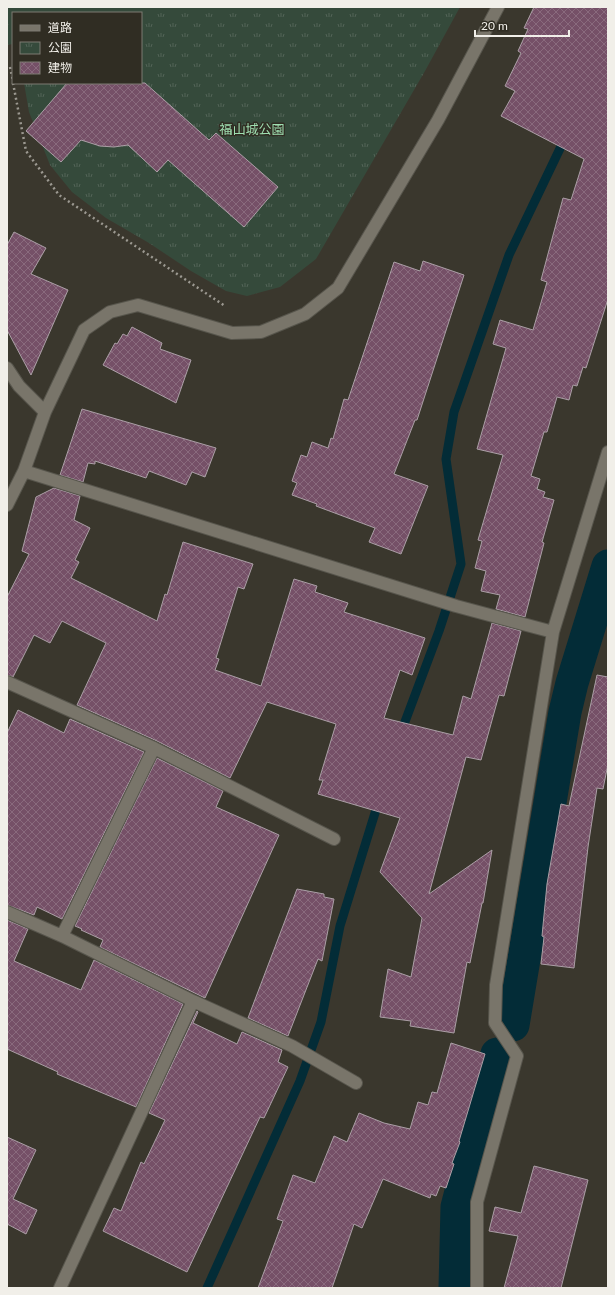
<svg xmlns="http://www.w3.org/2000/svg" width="615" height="1295" font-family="Lato,'Noto Sans JP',sans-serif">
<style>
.park{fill:url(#park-tufts)}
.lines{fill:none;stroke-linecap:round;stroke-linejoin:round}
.stream{stroke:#032c37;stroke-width:9}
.canal{stroke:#032c37;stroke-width:33}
.building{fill:url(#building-cross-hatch);stroke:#ab9fa6}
.minor-casing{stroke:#57554c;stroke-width:14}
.path{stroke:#9c9991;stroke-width:2.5;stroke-dasharray:2 3;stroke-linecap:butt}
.minor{stroke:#79756a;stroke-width:12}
.labels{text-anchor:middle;stroke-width:3;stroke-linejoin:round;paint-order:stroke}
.park-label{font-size:13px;fill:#9fdfb1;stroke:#302d23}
</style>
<defs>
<pattern id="park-tufts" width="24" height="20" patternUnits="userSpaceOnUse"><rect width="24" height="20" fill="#354a3b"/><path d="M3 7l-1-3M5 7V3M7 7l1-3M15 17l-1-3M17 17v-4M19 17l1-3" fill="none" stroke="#536457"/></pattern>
<pattern id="building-cross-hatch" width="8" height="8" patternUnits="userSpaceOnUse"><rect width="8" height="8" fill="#755067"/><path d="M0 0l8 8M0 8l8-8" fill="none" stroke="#896a7d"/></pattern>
</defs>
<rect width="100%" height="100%" fill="#3a372d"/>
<path class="park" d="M7,7H460L425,71L316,259L280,287L247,296L226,291L191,271L149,243L106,218L72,192L50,165L29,112L24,83H141V13H13V44L7,45Z"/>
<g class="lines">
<path class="stream" d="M400,735L439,631L461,564L446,459L454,412L509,255L566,136
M207,1288L300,1081L321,1022L340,926L379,800"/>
<path class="canal" d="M513,1025L565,712L572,683L608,566
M455,1288L457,1207L497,1054"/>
</g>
<path class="building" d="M534,7H608V299L586,368L583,367L577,386L573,385L569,400L557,397L547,432H544L531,476L540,479L537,489L545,492L543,497L554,500L542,542L544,543L525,617L496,609L500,595L481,591L486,571L475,568L482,541L478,540L503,455L477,449L506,348L493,344L500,320L533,330L547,282L541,280L563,198L571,200L584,159L501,116L515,91L505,86L521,53L518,51L528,29L524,28Z
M67,83H145L209,140L216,133L278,187L244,227L168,160L157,172L128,145L114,147L100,146L81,140L61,162L26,131Z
M14,232L46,248L31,274L68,290L31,375L7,330V245Z
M423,261L464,275L417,420H415L394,474L428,486L401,554L369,542L375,528L316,506L317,504L292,495L297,483L292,481L301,455L307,457L312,442L328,448L331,438L333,439L344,399L348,400L394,262L420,271Z
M132,327L162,343L160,349L191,360L176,403L103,365L115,343L117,344L123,334L127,336Z
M82,409L216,448L205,477L192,472L186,485L149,471L146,478L95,461V464L88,463L83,482L60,475Z
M54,488L80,496L74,520L90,528L75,560L79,562L71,578L157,621L165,594L167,595L183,542L253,564L244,589L238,587L216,658L219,659L215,670L261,686L294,579L317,586L315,592L348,603L344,612L425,638L412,675L400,670L384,718L453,735L463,696L471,699L492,623L521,631L504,696L499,695L481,760L466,757L429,894L492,850L483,903H482L470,963L467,962L454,1033L410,1026L411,1021L380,1017L388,969L411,977L422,918L380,872L400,818L318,794L323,780H319L336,724L267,702L230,778L157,741L77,705L106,643L62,621L50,643L34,635L13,677L7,675V597L29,554L22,551L36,497Z
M597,675L608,677V764L603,789L597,788L588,847L574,968L541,964L544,937L542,936L547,884L561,804L569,806Z
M18,710L64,733L70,719L144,752L62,919L37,907L34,915L7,905V733Z
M157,758L223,791L216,807L279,835L205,998L100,947L103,940L81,930L82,929L75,926Z
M297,889L324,894V897L334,899L322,961L318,959L288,1036L248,1018Z
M7,920L28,929L14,961L81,990L94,960L183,1004L136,1107L57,1074L58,1072L7,1049Z
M197,1011L198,1012L193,1023L237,1044L242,1032L282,1050L278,1062L288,1067L264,1118L260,1117L187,1272L103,1231L114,1208L121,1211L141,1162L144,1164L165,1120L149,1113Z
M451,1043L485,1054L459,1141L460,1142L452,1163L454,1164L446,1188L440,1186L436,1196L431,1194L430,1198L383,1179L362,1228L354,1224L332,1288H258L283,1221L277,1219L293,1175L315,1183L334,1136L347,1142L359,1113L384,1123L410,1129L418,1102L428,1105L432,1092L437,1093Z
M7,1137L36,1150L13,1199L37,1210L26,1234L7,1224Z
M534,1166L588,1180L561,1288H504L518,1236L489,1231L495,1207L521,1213Z"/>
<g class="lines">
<defs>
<path id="minor" d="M7,368L19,386L45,412
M24,471L456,606L553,632
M7,505L24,471L45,412L84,330L110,312L138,305L232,333L261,332L305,314L338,288L438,120L498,7
M7,682L154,748L334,839
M7,912L62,936L193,1001L292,1046L356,1083
M62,936L154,748
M60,1288L193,1001
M477,1288V1202L517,1056L495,1023L496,985L553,632L608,452"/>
</defs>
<use href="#minor" class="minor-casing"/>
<path class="path" d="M10,67L13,81
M13,83L26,151L59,195L225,306"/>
<use href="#minor" class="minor"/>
</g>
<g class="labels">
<g class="park-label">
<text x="252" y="134">福山城公園</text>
</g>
</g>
<rect width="615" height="1295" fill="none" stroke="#f1efe9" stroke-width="16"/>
<rect x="12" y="12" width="130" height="72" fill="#302d23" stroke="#7d7b72"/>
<rect x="20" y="25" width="20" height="6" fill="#79756a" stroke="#7d7b72"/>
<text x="48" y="32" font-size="12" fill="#f1efe9">道路</text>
<rect x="20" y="42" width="20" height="12" fill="url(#park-tufts)" stroke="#7d7b72"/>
<text x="48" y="52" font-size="12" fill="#f1efe9">公園</text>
<rect x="20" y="62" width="20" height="12" fill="url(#building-cross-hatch)" stroke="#7d7b72"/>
<text x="48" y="72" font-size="12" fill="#f1efe9">建物</text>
<path d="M475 30v6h94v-6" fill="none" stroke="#f1efe9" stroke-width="2"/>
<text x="481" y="30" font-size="12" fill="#f1efe9" stroke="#302d23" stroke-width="3" paint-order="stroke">20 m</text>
</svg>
